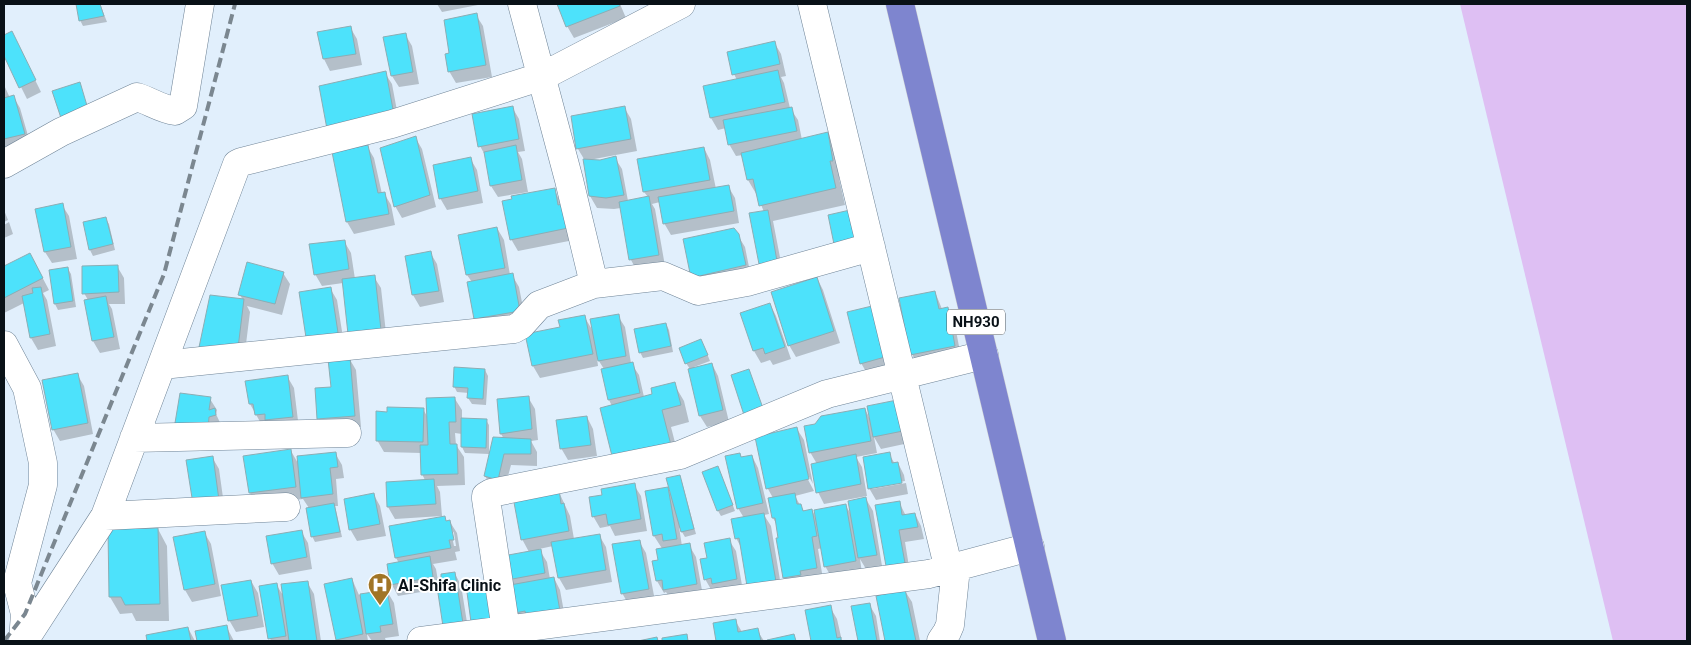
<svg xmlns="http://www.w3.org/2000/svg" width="1691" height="645" font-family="Roboto,sans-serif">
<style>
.green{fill:#debff3}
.shadow{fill:#0003;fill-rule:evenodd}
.building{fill:#4de2fb;stroke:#8cadb4}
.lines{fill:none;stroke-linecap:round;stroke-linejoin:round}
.minor-casing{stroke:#6f8497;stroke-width:29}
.highway-casing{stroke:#cecfd1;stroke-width:29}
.minor{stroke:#fff;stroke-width:28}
.highway{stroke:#7e85cf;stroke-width:28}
.rail{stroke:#7b8790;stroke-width:4;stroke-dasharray:10 5;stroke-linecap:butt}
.labels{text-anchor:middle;stroke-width:4;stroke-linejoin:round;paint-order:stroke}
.shield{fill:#fff;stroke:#53585d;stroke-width:1}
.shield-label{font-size:15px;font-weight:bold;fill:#091117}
.poi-label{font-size:16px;font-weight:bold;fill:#091117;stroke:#fff;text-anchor:start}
</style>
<rect width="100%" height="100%" fill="#e1effc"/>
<path class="green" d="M1460,4H1687V641H1613Z"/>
<path class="shadow" d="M77,4H100L107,22L83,26L80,20Z
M437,4H478V5L442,12Z
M558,4H620L626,18L574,38L567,26Z
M476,15L483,26L492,77L456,83L449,71L451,54Z
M350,27L357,39L362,65L330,71L324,59L319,33Z
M12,33L41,92L27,99L4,53V37Z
M405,34L412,46L419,84L399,87L392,76Z
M774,42L781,54L786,76L781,77L784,83L790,108L798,120L802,140L828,134L837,151L842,178H839L845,205L773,221L783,273L767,276L760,264L751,214L764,212L758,197L748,180L743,155L736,156L729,144L726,128L718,130L711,118L704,87L737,80L734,74Z
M385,73L392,84L400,127L335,140Z
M4,85L10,98L13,96L20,108L31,146L4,152Z
M512,107L519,119L525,151L518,152L522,159L528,192L498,197L491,186L486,157L480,146Z
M624,107L631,119L637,151L589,160L600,161L615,158L622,169L628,201L648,197L644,192L638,160L704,148L710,160L716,189L728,186L735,198L739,223L671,235L664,223L660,202L652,204L655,209L665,266L637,271L631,260L621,208L614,209L597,208L590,196L584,159L578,149L572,117Z
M415,137L422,149L436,207L402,218L395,206Z
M367,146L374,158L382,194L384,193L391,205L395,225L354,234L347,222L334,153Z
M470,158L477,170L483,203L447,210L440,198Z
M554,189L579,239L518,251L511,239Z
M62,205L69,216L77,259L52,263L45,252Z
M4,210L8,220L4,222Z
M105,218L109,224L115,250L93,256L90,250L84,223Z
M9,222L13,234L4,238V225Z
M497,228L504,240L510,275H512L519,287L526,323L482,331L475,319L468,283L472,282L467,275L460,236Z
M737,234L745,247L751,277H692Z
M344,241L351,253L355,279L374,277L381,288L387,342L343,283L322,286L315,274Z
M430,252L437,264L444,302L420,307L413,295L406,257Z
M30,254L49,290L43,293L47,300L56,346L38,350L31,338L24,303L4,313V268Z
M117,266L124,278L125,304H109L112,309L120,349L100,353L93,341L85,301L88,300L84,293Z
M68,269L71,274L76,307L58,310L55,304L50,271Z
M283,273L290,284L282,315L247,306L250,312L244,360L206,363L243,300L240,295Z
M817,278L823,290L840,343L796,357L789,345Z
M330,288L337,300L345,350L300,293Z
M935,292L942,309L947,308L954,320L961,357L918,366L912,354Z
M770,304L776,316L791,359L773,365L770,360L761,363L754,351L741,314Z
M872,307L891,369L868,375L861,363Z
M584,316L594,333L618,316L625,327L631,363L639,375L644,397L654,395L674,384L684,401L689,422L671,427L680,462L612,406L609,400L602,370L604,369L597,358L598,366L540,378L533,366L527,335L561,328Z
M666,324L669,330L673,352L643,358L640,352Z
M704,346L710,361L694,367L695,368L712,364L718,376L729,422L707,427L700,416L690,369L686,363Z
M349,358L356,370L361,427L325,430L319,419L332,388Z
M485,370L488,376L486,405L472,404L468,398L469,393L457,392L454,386Z
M77,374L84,386L93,434L60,441L53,429Z
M287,376L294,388L299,429L263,427L250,404Z
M528,397L535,409L538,440L531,441L537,452V466L511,465L504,491L492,488L485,476L504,439L501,434L498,400Z
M210,399L217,410L216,414L222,427L182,441Z
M455,399L462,410V419L486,420L489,425V454L465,453L462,447V434L455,433L456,445L464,457L465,485L437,486L440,492L442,516L395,519L388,507L425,480L422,474L421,453L384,452L377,440L388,413L423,409L428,418Z
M897,402L909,443L881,449L874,437L877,453L856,457L862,467L867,496L824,504L815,486H816L817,464L810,452L816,425L865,409L870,419Z
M587,417L593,429L597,456L568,460L561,448Z
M797,429L804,440L813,484L807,473L805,474L814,491L795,496L800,505L804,511L812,510L816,518L846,506L852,516L866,499L873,511L882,566L866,569L860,559L862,573L832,578L825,566L822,548L818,549L823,579L791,590L784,578L777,539H780L777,525L773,518V498L768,489Z
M291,451L299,465L335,453L342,465L344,478L336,479L338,506H335L342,537L315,542L312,536L309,508L303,499L257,505L250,493L245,457Z
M739,454L742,458L752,456L758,468L769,514L764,515L771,526L783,598L742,549L736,538L744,518L738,508Z
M889,454L895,464L898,463L904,475L905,481L872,487V489L906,483L908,494L876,500L869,488Z
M212,457L219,469L225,512L201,515Z
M721,474L735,511L721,516L718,511Z
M679,476L682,482L696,534L685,537L679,527L682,546L689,545L696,557L703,596L671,601L666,592L664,593L657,581L653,562L659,561L663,550L654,536L667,488L671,494Z
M634,485L641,496L647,531L615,536L610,526L600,528L593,516L604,496Z
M558,490L570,516L574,539L599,535L606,547L612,582L566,590L559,578L553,546L539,549L547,562L550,579L554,578L560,590L566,623L523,624L516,613L508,580L529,552L522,539Z
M374,495L380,506L386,536L357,541L350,529Z
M899,502L906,516L915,514L921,526L924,539L905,542L912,585L896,588Z
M444,517L447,522H450L457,533L460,551L455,552L457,560L433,564L436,569L438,581L455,574L461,585L470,641L438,589L398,596L392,585L399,563L396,558ZM450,527L454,533L456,546H454Z
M158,529L167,546L169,621H136L132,613L120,614L110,597Z
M301,531L308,543L312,569L279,575L272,563Z
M204,532L211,544L221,596L192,602L185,590L174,538Z
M729,540L736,551L743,591H712L705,579L709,559Z
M639,541L646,553L655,601L629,605L622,593Z
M352,579L359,595L387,591L394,603L399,636L385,638L386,641H372L367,634L368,641H338L337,639Z
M251,581L258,593L264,627L236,632L229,620Z
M307,582L314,594L321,641H271L270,638L276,584L284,597Z
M905,591L912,602L920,641H886L877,597Z
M869,604L876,616L880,641H859L853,607Z
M830,607L837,619L842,641H812L806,611Z
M735,620L742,632L757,630L764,641H718L714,624Z
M226,626L234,641H199L197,632Z
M188,628L195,641H149L148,636Z"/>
<path class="building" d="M76,4H100L104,16L79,21Z
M557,4H619L620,6L566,27Z
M477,13L486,65L448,72L445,54L449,53L444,20Z
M351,26L356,54L323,59L317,32Z
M12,31L36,80L19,88L4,56V35Z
M406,33L413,72L391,76L383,37Z
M775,41L780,64L732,75L727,52Z
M778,70L785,102L710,118L703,86Z
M386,71L394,115L327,129L319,86Z
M80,82L88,109L61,118L52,91Z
M14,95L25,134L4,139V98Z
M513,106L519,139L478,147L472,114Z
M625,106L631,139L576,149L571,116Z
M792,107L797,131L728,145L723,120Z
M828,132L833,161H830L836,188L759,206L753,179L747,180L741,153Z
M416,136L430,195L394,207L380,148Z
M368,145L378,193L385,192L389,214L346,222L332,152Z
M516,145L522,180L490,186L484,152Z
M704,147L710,180L643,192L637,159Z
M616,156L624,195L606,198L589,196L583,159L600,160Z
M471,157L478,191L439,199L433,165Z
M729,185L734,211L663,224L658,197Z
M555,188L558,205L568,203L573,227L510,240L502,201L512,199L511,196Z
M649,196L659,255L629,260L619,202Z
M63,203L71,247L44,252L35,209Z
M768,210L777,261L759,264L749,213Z
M850,210L857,244L835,249L828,215Z
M106,217L113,244L89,250L83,222Z
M497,227L505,268L466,275L458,235Z
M734,228L739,234L746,265L691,278L683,239Z
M345,240L349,269L314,275L309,244Z
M431,251L439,291L412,295L405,256Z
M30,253L43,278L4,298V266Z
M247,262L284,272L275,304L238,295Z
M118,265L119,292L82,294V266Z
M68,267L73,301L54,304L49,270Z
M513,273L520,311L474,319L467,282Z
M375,275L381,330L348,334L342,279Z
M817,277L834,331L788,346L771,292Z
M41,287L50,334L30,338L22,296L33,293L32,288Z
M331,287L339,339L307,344L299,292Z
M935,291L939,309L948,307L955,346L910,355L899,298Z
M210,295L244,299L238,348L198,352Z
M106,296L114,337L92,341L84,300Z
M770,303L785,347L765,354L763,348L753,351L740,313Z
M872,306L885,357L860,364L847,312Z
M619,314L626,356L598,361L590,319Z
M585,315L593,354L532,366L525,334L560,327L558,320Z
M666,323L671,346L639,353L634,329Z
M701,339L708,355L685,364L679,348Z
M350,357L355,416L317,419L315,388L331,387L328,359Z
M633,362L640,393L608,400L601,369Z
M712,363L723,410L699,416L688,369Z
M454,367L485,369L483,399L467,398L468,388L453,387Z
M749,369L764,411L745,418L731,375Z
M78,373L88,423L52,430L42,380Z
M288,375L293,417L265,420V414L255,415L253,404H249L245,381Z
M675,382L681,405L662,410L671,445L613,460L600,408L652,394L651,388Z
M180,393L211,397L209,410L215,408L216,415L209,417L208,430L174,429Z
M529,396L532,429L500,434L497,399Z
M455,397L456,422H449L450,444H457L458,474L421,475L420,445H428L426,398Z
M897,400L903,431L873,437L867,406Z
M387,407L424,408L423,442L376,441V411L387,412Z
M865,408L871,441L809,453L804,426L815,424L821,416Z
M587,416L591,445L560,449L556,420Z
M461,418L487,419L486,448L461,447Z
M797,427L809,479L766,489L755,437Z
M493,437L531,439V454H504L498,480L484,476Z
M291,449L296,487L249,493L243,456Z
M336,452L338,467L330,468L333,494L301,498L297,456Z
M890,452L892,463L898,462L902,483L868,489L863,457Z
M740,453L741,457L752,455L763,503L737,509L725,456Z
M856,454L861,484L816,493L811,464Z
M213,456L219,500L193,504L186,460Z
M718,466L733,505L717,511L702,472Z
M680,475L694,529L681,532L666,478Z
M434,479L436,504L387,507L386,482Z
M635,483L641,519L608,525L606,514L592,517L589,497L602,495L601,489Z
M668,487L677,539L663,541L662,534L653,536L645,491Z
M559,489L561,504L564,503L569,531L521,540L513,497Z
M374,493L380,524L349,530L344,499Z
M795,493L797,504H801L803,511L812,509L817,536L812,537L817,568L800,571L801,575L783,578L776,538H778L775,518H772L768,498Z
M866,497L877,555L858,558L848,501Z
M900,501L902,515L915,513L918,527L899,530L907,574L888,577L875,505Z
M334,503L340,532L311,537L306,508Z
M846,504L856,561L824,567L814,510Z
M764,513L777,587L748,592L739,538L735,539L731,519Z
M445,516L446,521L450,520L454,540H449L451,548L395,558L389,526Z
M158,528L160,604L125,605L121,597H109L108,529Z
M302,530L307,557L271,564L266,536Z
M205,531L215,584L184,590L173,537Z
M600,534L606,570L558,578L551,542Z
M730,538L737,579L712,584L711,578L704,580L700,559L707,558L704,543Z
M640,540L649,589L621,594L612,544Z
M690,543L697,584L663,590L662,580L656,581L652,561L658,560L656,549Z
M541,549L545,573L507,580L503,556Z
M430,556L433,577L390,585L387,564Z
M455,572L464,630L444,633L436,580L441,579V574Z
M554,577L560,611L526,617L525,611L515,613L510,585Z
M352,578L363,634L336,640L324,584Z
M251,580L258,616L228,621L221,585Z
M308,581L317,641H289L281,584Z
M277,583L286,636L268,639L259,586Z
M466,585L487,586L493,618L471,622Z
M905,589L916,641H885L876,596Z
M387,590L393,624L380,626L381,632L366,634L360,594Z
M870,603L877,641H858L851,606Z
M831,605L837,638L841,637V641H811L805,610Z
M736,619L738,632L758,628L761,641H716L713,623Z
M227,625L230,641H197L195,631Z
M188,627L191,641H147L146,635Z
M687,634L688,641H662V638Z
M794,634L796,641H767V640Z
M657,637L658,641H638Z"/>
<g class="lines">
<defs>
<path id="minor" d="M522,4L569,180L594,284
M812,4L949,570
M4,164L61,132L137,97C150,101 161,109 175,111L183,106L200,4
M4,345L27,388L43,463V485L17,583L25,614L23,641
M162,365L514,329L521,325L539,305L594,284L663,276L698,291L747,282L871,247
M134,438L347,433
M105,516L286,507
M506,630L486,499V496L491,493L680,455L827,394L984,355
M24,641L105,516L237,164L241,162L392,124L543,76L681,4
M421,641L929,574L1030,547
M941,641L947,632L950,625L956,568"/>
<path id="highway" d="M900,4L1052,641"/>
</defs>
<use href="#minor" class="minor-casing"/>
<use href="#highway" class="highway-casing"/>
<use href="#minor" class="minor"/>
<use href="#highway" class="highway"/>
<path class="rail" d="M4,641L25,614L164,274L235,4"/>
</g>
<defs>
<symbol id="hospital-pin" viewBox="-11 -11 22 30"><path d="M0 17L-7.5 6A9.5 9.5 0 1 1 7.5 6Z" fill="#a17526" stroke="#fff"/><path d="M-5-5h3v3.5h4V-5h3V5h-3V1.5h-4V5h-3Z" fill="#fff"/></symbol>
</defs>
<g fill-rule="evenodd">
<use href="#hospital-pin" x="366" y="571" width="28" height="38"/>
</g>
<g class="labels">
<rect class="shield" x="947" y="309.5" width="58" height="25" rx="4"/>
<g class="shield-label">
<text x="976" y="327">NH930</text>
</g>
<g class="poi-label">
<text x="398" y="591">Al-Shifa Clinic</text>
</g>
</g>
<rect width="1691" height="645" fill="none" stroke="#091117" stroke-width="10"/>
</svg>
